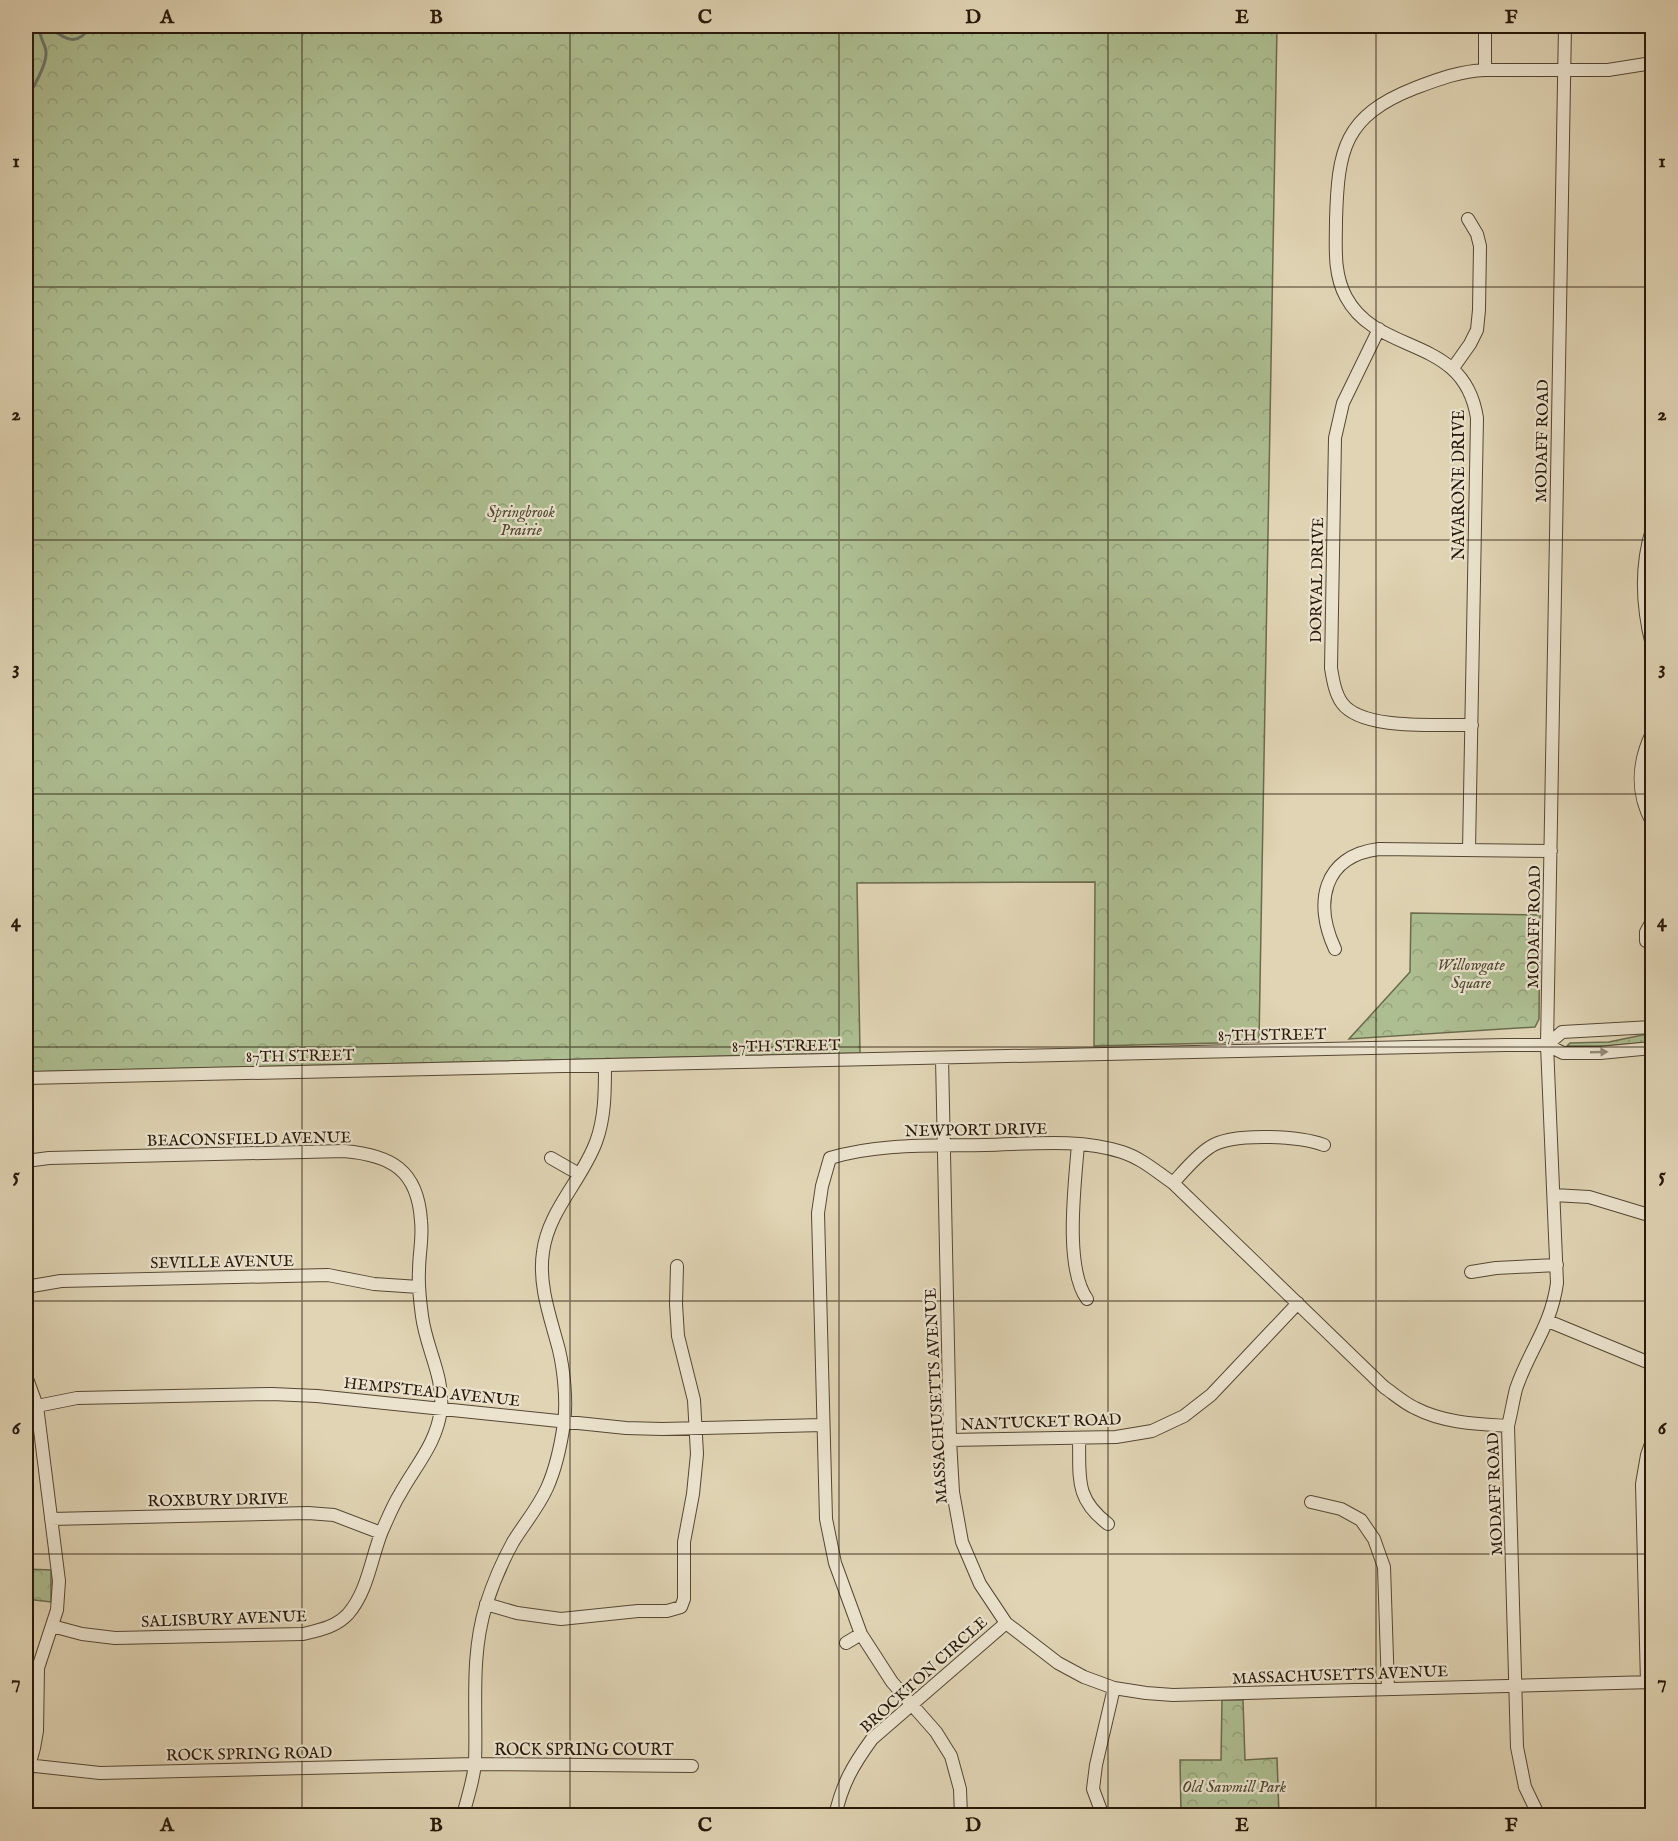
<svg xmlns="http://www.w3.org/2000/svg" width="1678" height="1841" font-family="'IM FELL English',serif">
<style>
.grass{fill:url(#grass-dots);stroke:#6a6b4e;stroke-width:1.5}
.forest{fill:url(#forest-crowns);stroke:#6a6b4e;stroke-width:1.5}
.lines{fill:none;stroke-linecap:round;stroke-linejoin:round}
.stream{stroke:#68786c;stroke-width:3}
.minor-casing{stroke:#554734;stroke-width:14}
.minor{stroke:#ebe3ce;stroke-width:12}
.oneway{fill:#938876}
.grid{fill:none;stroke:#27180a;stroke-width:1.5;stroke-opacity:0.55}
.labels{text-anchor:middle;stroke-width:4.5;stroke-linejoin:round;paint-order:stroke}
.street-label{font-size:16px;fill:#27180a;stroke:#ebe3ce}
.park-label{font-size:16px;font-style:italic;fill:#4f4a32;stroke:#ebe3ce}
.neatline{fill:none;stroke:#27180a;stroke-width:2}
.grid-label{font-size:20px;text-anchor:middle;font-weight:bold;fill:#27180a}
</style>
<defs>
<pattern id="grass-dots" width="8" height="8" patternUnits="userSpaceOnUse" patternTransform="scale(1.5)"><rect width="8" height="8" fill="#adbe91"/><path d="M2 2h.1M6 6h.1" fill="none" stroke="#95a37c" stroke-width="1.8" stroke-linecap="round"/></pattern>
<pattern id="forest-crowns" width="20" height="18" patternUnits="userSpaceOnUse" patternTransform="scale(1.5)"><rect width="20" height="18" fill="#adbe91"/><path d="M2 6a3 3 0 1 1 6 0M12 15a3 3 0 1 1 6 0" fill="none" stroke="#95a37c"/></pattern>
</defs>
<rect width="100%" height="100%" fill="#e0d4b4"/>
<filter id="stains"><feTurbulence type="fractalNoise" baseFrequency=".00333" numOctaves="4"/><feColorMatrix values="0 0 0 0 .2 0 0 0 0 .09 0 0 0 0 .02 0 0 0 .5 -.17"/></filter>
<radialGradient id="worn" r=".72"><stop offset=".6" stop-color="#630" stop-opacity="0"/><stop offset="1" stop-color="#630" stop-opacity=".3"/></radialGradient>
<path class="grass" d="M1652,1033V1042L1604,1046H1567L1570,1043L1609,1042Z"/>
<path class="forest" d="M26,26H1277L1259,1042L1094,1046L1095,882L857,883L860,1053L26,1072Z
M1411,913L1540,915L1539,1019L1535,1027L1349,1039L1410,972Z
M26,1569L51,1570V1602L26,1599Z
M1222,1700H1243L1245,1760L1277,1758L1279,1815H1181L1180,1760H1221Z"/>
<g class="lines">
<path class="stream" d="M26,97C33,90 46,65 46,54C47,46 40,40 40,31L43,29L50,28C66,40 78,47 90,26"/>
<defs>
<path id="minor" d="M1485,26V70
M1379,329L1343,403L1335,438L1331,668C1333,680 1335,693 1342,703C1362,731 1440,724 1472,725
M1453,368L1470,344L1477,330L1479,310L1480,246L1477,234L1468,219
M1652,529C1640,568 1642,606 1652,645
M1652,733C1638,762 1636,793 1652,822
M1469,850L1477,418C1464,334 1378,357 1346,297C1333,273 1336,246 1336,220C1338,149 1344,116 1415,88C1439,79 1460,71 1485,70H1608L1652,63
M1646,941V932L1652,921
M1335,949C1314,904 1322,856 1379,849L1551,851
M1547,1045L1562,1032L1652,1027
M942,1058L950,1440L953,1492L962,1542L980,1584L1006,1623L1058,1663L1084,1677L1114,1688L1146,1693L1173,1695L1652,1682
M26,1078L1505,1045H1547L1563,1053H1600L1652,1048
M1078,1144C1075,1184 1064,1267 1087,1299
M551,1158L579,1174
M26,1161L49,1158L344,1151C391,1155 418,1170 421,1221C423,1237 419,1254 419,1271C418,1286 420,1301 422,1316C426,1348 444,1376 441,1409C437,1443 416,1465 400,1494C393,1505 388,1518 382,1531C371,1558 368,1591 348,1614C336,1627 320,1630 303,1634L115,1638L82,1634L52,1626
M1173,1183C1184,1171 1196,1156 1210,1147C1232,1132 1299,1136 1324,1145
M1554,1195L1589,1197L1652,1216
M1471,1272L1496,1268L1557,1265
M26,1287L61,1281L328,1275L374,1284L419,1287
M1548,1321L1652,1364
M26,1376L37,1406L59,1581L57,1610L38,1668L37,1731L34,1748L26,1777
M37,1406L77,1398L272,1394L317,1396L626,1428L662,1429L823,1425
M1079,1438C1080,1477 1074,1498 1108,1524
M950,1440L1116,1437L1152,1431L1184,1416L1211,1395L1298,1303
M1311,1502L1341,1509L1361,1520L1374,1539L1384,1567L1388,1689
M51,1519L308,1513L334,1515L381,1533
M486,1604L517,1613L561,1619L638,1611H667L681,1607L684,1599V1542L693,1494L697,1454L694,1400L678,1336L676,1304L677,1266
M846,1643L861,1634
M1647,1683L1642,1484L1647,1455L1652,1441
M26,1765L100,1773L475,1764L692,1766
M463,1816C467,1798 474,1780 475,1762C477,1709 470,1657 486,1605C493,1583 502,1562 513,1542C524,1524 538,1508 547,1488C556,1468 561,1444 564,1423C567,1402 564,1371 559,1350C551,1319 538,1286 543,1252C548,1211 582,1180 596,1142C605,1118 605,1092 605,1066
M835,1816C842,1784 853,1765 872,1739L1006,1623
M961,1816L960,1789L951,1756L936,1732L892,1682L861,1634L835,1563L826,1519L818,1213L822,1186L830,1158C880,1143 933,1146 985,1145C1030,1144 1079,1138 1122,1152C1141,1158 1157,1172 1173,1183L1384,1387C1394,1394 1404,1403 1415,1408C1444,1423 1476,1424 1508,1426
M1103,1816L1093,1789L1096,1765L1114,1688
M1539,1816L1525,1787L1517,1747L1508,1426C1511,1414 1513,1401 1516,1389C1529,1350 1551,1327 1557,1283L1547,1045L1565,26"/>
</defs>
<use href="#minor" class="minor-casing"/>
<use href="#minor" class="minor"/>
</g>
<defs><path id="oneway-solid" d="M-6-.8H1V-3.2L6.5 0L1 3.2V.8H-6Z" transform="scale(1.5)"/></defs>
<use class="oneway" href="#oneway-solid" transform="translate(1599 1052) rotate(-2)"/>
<path class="grid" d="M302,26V1816M570,26V1816M839,26V1816M1108,26V1816M1376,26V1816M26,287H1652M26,540H1652M26,794H1652M26,1047H1652M26,1301H1652M26,1554H1652"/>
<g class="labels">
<g class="street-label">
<text transform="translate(1541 441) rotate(-89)" y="6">MODAFF ROAD</text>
<text transform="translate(1458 485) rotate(-90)" y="6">NAVARONE DRIVE</text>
<text transform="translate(1316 580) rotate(-89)" y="6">DORVAL DRIVE</text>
<text transform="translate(1533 927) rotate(-89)" y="6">MODAFF ROAD</text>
<text transform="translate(1272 1034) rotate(-1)" y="6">87TH STREET</text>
<text transform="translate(786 1045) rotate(-1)" y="6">87TH STREET</text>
<text transform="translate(300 1055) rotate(-1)" y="6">87TH STREET</text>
<text transform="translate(976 1129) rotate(-1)" y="6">NEWPORT DRIVE</text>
<text transform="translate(249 1138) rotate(-1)" y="6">BEACONSFIELD AVENUE</text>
<text transform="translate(222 1261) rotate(-1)" y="6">SEVILLE AVENUE</text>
<text transform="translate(432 1391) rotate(6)" y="6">HEMPSTEAD AVENUE</text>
<text transform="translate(935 1396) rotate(-93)" y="6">MASSACHUSETTS AVENUE</text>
<text transform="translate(1041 1421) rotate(-2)" y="6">NANTUCKET ROAD</text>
<text transform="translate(1494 1494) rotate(-92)" y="6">MODAFF ROAD</text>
<text transform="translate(218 1499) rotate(-1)" y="6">ROXBURY DRIVE</text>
<text transform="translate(224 1618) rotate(-2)" y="6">SALISBURY AVENUE</text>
<text transform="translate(923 1674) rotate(-42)" y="6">BROCKTON CIRCLE</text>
<text transform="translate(1340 1674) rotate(-2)" y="6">MASSACHUSETTS AVENUE</text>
<text x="584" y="1755">ROCK SPRING COURT</text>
<text transform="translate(249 1753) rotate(-1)" y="6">ROCK SPRING ROAD</text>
</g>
<g class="park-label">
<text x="521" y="517">Springbrook<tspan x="521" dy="18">Prairie</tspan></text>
<text x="1471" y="970">Willowgate<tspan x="1471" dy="18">Square</tspan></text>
<text x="1234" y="1792">Old Sawmill Park</text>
</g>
</g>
<rect width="1678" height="1841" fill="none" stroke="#e0d4b4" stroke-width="66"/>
<rect x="33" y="33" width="1612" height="1775" class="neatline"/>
<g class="grid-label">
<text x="167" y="23">A</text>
<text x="436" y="23">B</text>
<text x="705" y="23">C</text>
<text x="973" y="23">D</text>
<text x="1242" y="23">E</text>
<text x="1511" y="23">F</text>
<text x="16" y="167">1</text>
<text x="1662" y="167">1</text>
<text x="16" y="420">2</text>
<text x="1662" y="420">2</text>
<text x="16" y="674">3</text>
<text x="1662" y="674">3</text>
<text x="16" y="927">4</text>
<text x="1662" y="927">4</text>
<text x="16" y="1181">5</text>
<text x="1662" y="1181">5</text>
<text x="16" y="1434">6</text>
<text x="1662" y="1434">6</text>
<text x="16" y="1688">7</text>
<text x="1662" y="1688">7</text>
<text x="167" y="1831">A</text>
<text x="436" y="1831">B</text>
<text x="705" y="1831">C</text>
<text x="973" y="1831">D</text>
<text x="1242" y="1831">E</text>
<text x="1511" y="1831">F</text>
</g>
<rect width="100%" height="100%" filter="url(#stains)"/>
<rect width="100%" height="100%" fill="url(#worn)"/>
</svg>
